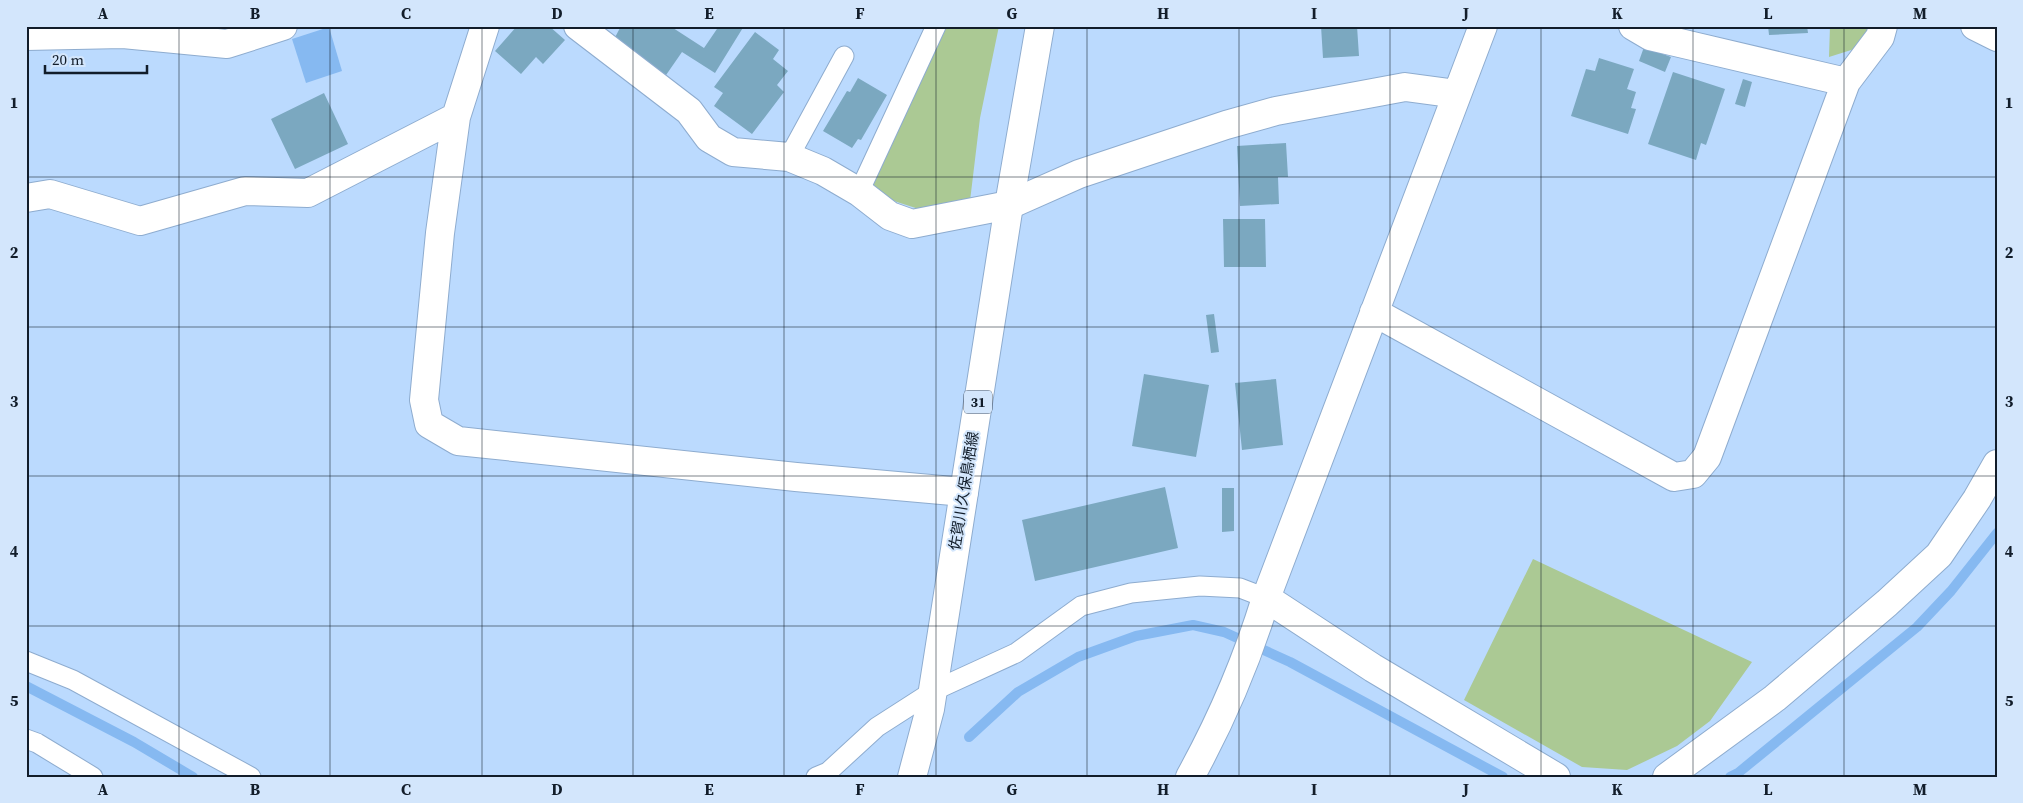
<svg xmlns="http://www.w3.org/2000/svg" width="2023" height="803" font-family="'Source Serif 4','Noto Sans JP',serif">
<style>
.green{fill:#abc994}
.water{fill:#86b9f1}
.lines{fill:none;stroke-linecap:round;stroke-linejoin:round}
.stream{stroke:#86b9f1;stroke-width:10}
.building{fill:#7ba8c0}
.lane-casing{stroke:#8eaccf;stroke-width:21}
.street-casing{stroke:#8eaccf;stroke-width:30}
.primary-casing{stroke:#8eaccf;stroke-width:30}
.lane{stroke:#fff;stroke-width:19}
.street{stroke:#fff;stroke-width:28}
.primary{stroke:#fff;stroke-width:28}
.grid{fill:none;stroke:#121d2a;stroke-width:1;stroke-opacity:0.55}
.labels{text-anchor:middle;stroke-width:4;stroke-linejoin:round;paint-order:stroke}
.shield{fill:#d3e6fc;stroke:#4c5969;stroke-width:1}
.shield-label{font-size:14px;font-weight:bold;fill:#121d2a}
.street-label{font-size:15px;fill:#121d2a;stroke:#d3e6fc}
.neatline{fill:none;stroke:#121d2a;stroke-width:2}
.grid-label{font-size:16px;text-anchor:middle;font-weight:bold;fill:#121d2a}
</style>
<rect width="100%" height="100%" fill="#bbdafe"/>
<path class="green" d="M946,26H999L980,118L970,201L922,210L897,202L866,189Z
M1830,26H1875L1867,45L1829,57Z
M1533,559L1752,662L1710,721L1677,746L1627,770L1582,767L1464,700Z"/>
<path class="water" d="M329,27L342,71L306,83L292,39Z"/>
<g class="lines">
<path class="stream" d="M26,686L134,742L193,777
M969,737L1018,692L1078,657L1136,636L1193,625L1224,632L1290,662L1503,777
M1730,777L1738,773L1917,627L1951,591L1997,533"/>
</g>
<path class="building" d="M517,26H549L565,40L543,64L536,57L521,74L495,51Z
M621,26H670L704,48L719,26H744L715,73L682,52L664,78L611,45Z
M1321,26H1357L1359,56L1323,58Z
M1768,26H1807L1808,33L1769,35Z
M755,32L779,50L773,59L788,71L777,85L784,92L752,134L714,106L723,93L714,87Z
M1644,47L1671,57L1665,72L1639,61Z
M1599,58L1634,69L1627,89L1636,92L1631,108L1636,109L1628,134L1571,116L1586,69L1595,71Z
M1673,72L1725,89L1706,145L1701,143L1696,160L1648,144Z
M858,78L887,95L861,140L858,139L852,148L823,131L847,91L850,92Z
M1743,79L1752,82L1745,107L1735,104Z
M324,93L348,144L295,169L271,119Z
M1286,143L1288,177H1278L1279,204L1240,206L1237,146Z
M1223,219H1265L1266,267H1224Z
M1214,314L1219,352L1211,353L1206,315Z
M1144,374L1209,385L1196,457L1132,446Z
M1276,379L1283,445L1242,450L1235,383Z
M1165,487L1178,548L1035,581L1022,520Z
M1222,488H1234V531L1222,532Z"/>
<g class="lines">
<defs>
<path id="lane" d="M789,157L844,56
M859,192L936,26
M26,661L73,680L251,777
M26,739L37,743L93,777
M816,777L828,772L877,727L933,691L1016,653L1081,606L1131,593L1200,586L1240,588L1266,598"/>
<path id="street" d="M485,26L456,117L440,233L424,400L429,424L458,441L796,477L964,492
M578,26L689,111L709,138L733,152L789,157L823,171L859,192L890,216L912,224L1009,205L1079,174L1226,125L1276,111L1405,87L1457,94
M1633,26L1650,36L1846,82
M1975,26L1997,37
M26,36L123,34L227,44L283,26
M26,198L50,194L140,221L245,191L308,193L456,117
M1374,312L1674,477L1693,474L1707,457L1846,82L1880,37L1883,26
M1266,598L1373,668L1556,777
M1190,777C1222,719 1247,660 1266,598L1483,26
M1667,777L1775,698L1887,603L1939,555L1977,499L1997,464"/>
<path id="primary" d="M912,777L930,709L1009,205L1040,26"/>
</defs>
<use href="#lane" class="lane-casing"/>
<use href="#street" class="street-casing"/>
<use href="#primary" class="primary-casing"/>
<use href="#lane" class="lane"/>
<use href="#street" class="street"/>
<use href="#primary" class="primary"/>
</g>
<path class="grid" d="M179,26V777M330,26V777M482,26V777M633,26V777M784,26V777M936,26V777M1087,26V777M1239,26V777M1390,26V777M1541,26V777M1693,26V777M1844,26V777M26,177H1997M26,327H1997M26,476H1997M26,626H1997"/>
<g class="labels">
<rect class="shield" x="964" y="390.5" width="28" height="23" rx="4"/>
<g class="shield-label">
<text x="978" y="407">31</text>
</g>
<g class="street-label">
<text transform="translate(964 491) rotate(-81)" y="5">佐賀川久保鳥栖線</text>
</g>
</g>
<rect width="2023" height="803" fill="none" stroke="#d3e6fc" stroke-width="55"/>
<path d="M45 65v8h102v-8" fill="none" stroke="#121d2a" stroke-width="2.5"/>
<text x="52" y="65" font-size="15" fill="#121d2a" stroke="#d3e6fc" stroke-width="4" paint-order="stroke">20 m</text>
<rect x="28" y="28" width="1968" height="748" class="neatline"/>
<g class="grid-label">
<text x="103" y="19">A</text>
<text x="255" y="19">B</text>
<text x="406" y="19">C</text>
<text x="557" y="19">D</text>
<text x="709" y="19">E</text>
<text x="860" y="19">F</text>
<text x="1012" y="19">G</text>
<text x="1163" y="19">H</text>
<text x="1314" y="19">I</text>
<text x="1466" y="19">J</text>
<text x="1617" y="19">K</text>
<text x="1768" y="19">L</text>
<text x="1920" y="19">M</text>
<text x="14" y="108">1</text>
<text x="2009" y="108">1</text>
<text x="14" y="258">2</text>
<text x="2009" y="258">2</text>
<text x="14" y="407">3</text>
<text x="2009" y="407">3</text>
<text x="14" y="557">4</text>
<text x="2009" y="557">4</text>
<text x="14" y="706">5</text>
<text x="2009" y="706">5</text>
<text x="103" y="795">A</text>
<text x="255" y="795">B</text>
<text x="406" y="795">C</text>
<text x="557" y="795">D</text>
<text x="709" y="795">E</text>
<text x="860" y="795">F</text>
<text x="1012" y="795">G</text>
<text x="1163" y="795">H</text>
<text x="1314" y="795">I</text>
<text x="1466" y="795">J</text>
<text x="1617" y="795">K</text>
<text x="1768" y="795">L</text>
<text x="1920" y="795">M</text>
</g>
</svg>
